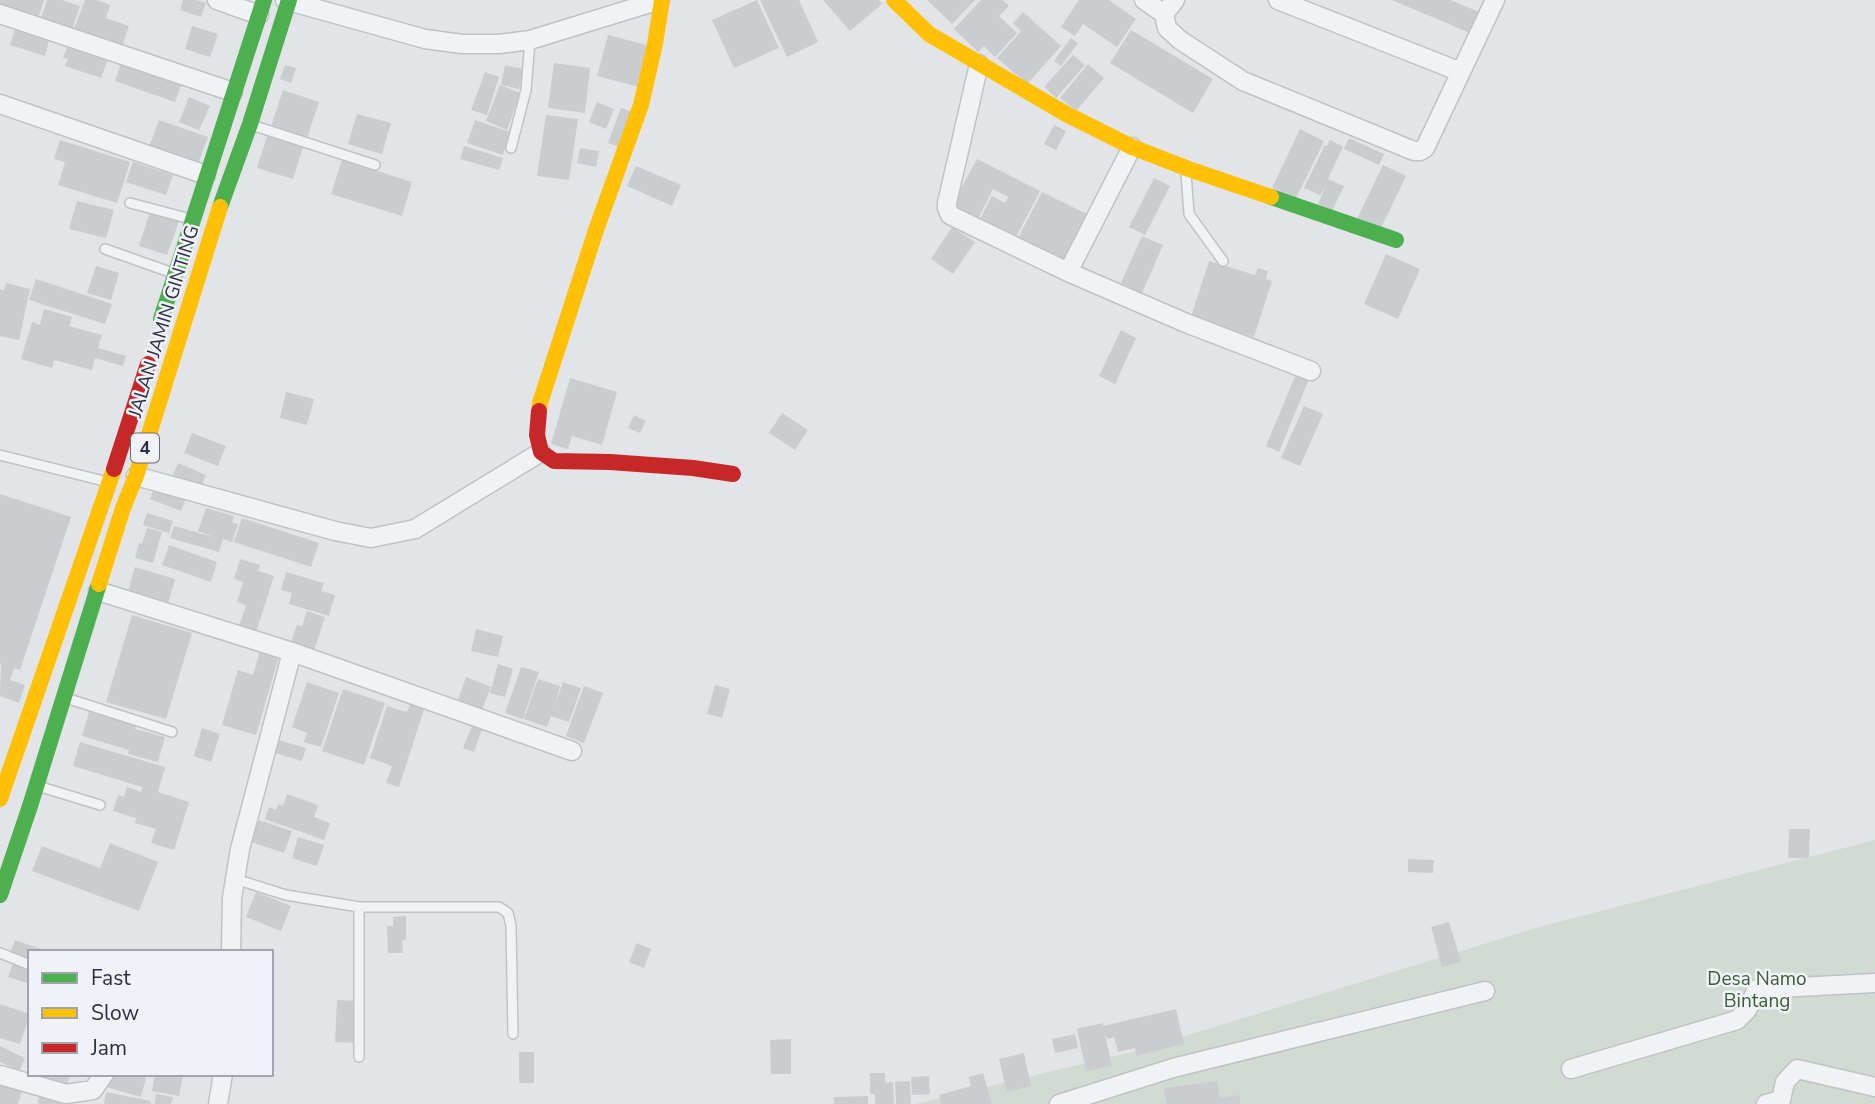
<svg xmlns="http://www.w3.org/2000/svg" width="1875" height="1104" font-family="'Nunito Sans',sans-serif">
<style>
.green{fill:#d2dbd3}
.building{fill:#cbcccf}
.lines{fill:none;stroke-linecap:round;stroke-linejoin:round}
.lane-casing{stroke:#c0c2c5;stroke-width:12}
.street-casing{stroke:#c0c2c5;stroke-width:21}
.lane{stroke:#f1f2f4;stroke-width:9}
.street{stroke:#f1f2f4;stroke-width:18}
.fast{stroke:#4caf50;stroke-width:16}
.slow{stroke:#ffc107;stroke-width:16}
.jam{stroke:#c62828;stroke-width:16}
.labels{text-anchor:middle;stroke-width:5;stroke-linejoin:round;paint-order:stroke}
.shield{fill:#f0f2f7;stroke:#656a78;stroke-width:2}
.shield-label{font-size:18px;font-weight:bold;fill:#293041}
.street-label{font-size:19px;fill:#293041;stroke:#f0f2f7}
.park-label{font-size:19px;fill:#3b5c36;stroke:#f0f2f7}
</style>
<rect width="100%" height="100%" fill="#e2e4e7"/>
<path class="green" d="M1875,840V1104H915L1136,1051L1539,927Z"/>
<path class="building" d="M0,0H44L37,21L0,8Z
M47,0H62L80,6L71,32L40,22Z
M85,0H97L110,5L106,18L129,26L121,49L73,32Z
M183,0H196L206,3L201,17L180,10Z
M757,0L779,48L734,68L712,20Z
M760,0H799L818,42L787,57Z
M823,0H879L882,4L850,31Z
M927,0H975L952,24Z
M981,0H1003L1009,6L999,16L1017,33L995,57L984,46L978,52L954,29Z
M1079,0H1109L1136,19L1117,47L1083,24L1075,36L1061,27Z
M1392,0H1450L1479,12L1470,33Z
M1023,12L1061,46L1027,84L997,58L1021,31L1013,23Z
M17,23L51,33L45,56L10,45Z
M192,26L218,34L210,57L185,49Z
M1131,30L1213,79L1193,113L1110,63Z
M608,35L650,46L639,87L597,76Z
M1071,38L1078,43L1061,66L1054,61Z
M68,45L108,59L101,78L65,66L68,59L63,58Z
M1073,55L1085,65L1056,98L1044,87Z
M122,60L183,81L175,102L115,81Z
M554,63L590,68L585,113L548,108Z
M1088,64L1104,78L1076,111L1060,98Z
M285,65L296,68L291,83L280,79Z
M505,65L523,69L519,89L501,85Z
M485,72L499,77L487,115L471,110Z
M500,85L520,93L507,130L486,121Z
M283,90L319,102L307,138L271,126Z
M189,97L210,106L199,130L179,122Z
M597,102L614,109L606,129L589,122Z
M621,108L636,113L623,148L608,143Z
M357,114L391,123L382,154L348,144Z
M546,115L578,119L569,180L537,176Z
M159,120L208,137L198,164L149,147Z
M475,120L510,132L503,155L467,143Z
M1054,125L1066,131L1056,150L1044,144Z
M1300,129L1324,141L1295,200L1272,188Z
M267,136L303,147L293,179L257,168Z
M1349,138L1384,154L1379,165L1344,149Z
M60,140L130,162L117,203L58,185L65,162L54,159Z
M1330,140L1343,147L1328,179L1344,186L1332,211L1318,204L1325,187L1320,195L1304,188L1325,145L1327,146Z
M464,146L503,158L499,170L460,159Z
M580,148L599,151L596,167L577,163Z
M977,159L1040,191L1015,239L979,221L992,196L1005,203L1008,197L993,189L978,219L952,205Z
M342,160L412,182L402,216L331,194Z
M133,162L173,175L166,195L126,182Z
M1383,165L1406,176L1380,230L1357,219Z
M636,166L681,185L672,206L627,186Z
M1154,178L1170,186L1145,235L1129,227Z
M1042,192L1089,215L1064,264L1017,240Z
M77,201L114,210L106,238L69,229Z
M150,212L179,221L167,255L139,246Z
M952,227L975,242L953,274L931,259Z
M1142,236L1163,245L1142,293L1121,283Z
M1386,254L1420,269L1398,319L1364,304Z
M1209,261L1255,275L1258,268L1268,271L1266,279L1272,281L1254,337L1191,317Z
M96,266L119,273L111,300L87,293Z
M36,279L112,304L105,324L29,300Z
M6,283L30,289L19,340L0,336V289L4,290Z
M44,309L72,317L69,326L102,335L98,348L126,356L123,366L95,358L92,370L54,360L52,368L21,359L32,322L40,325Z
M1121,330L1136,338L1115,384L1099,376Z
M1296,374L1309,379L1279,452L1266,446Z
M570,378L617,392L602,445L572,436L568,449L551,444Z
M286,392L314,399L307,425L280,418Z
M1304,406L1323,414L1300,466L1281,458Z
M782,413L808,430L795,450L769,433Z
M634,415L646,421L640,433L628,428Z
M192,433L226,446L218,466L184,453Z
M178,463L206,475L201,487L173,475Z
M154,488L186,499L181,511L150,499Z
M0,494L71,517L20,670L14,668L10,680L25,685L19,703L0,696L1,664L0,663Z
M206,508L234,516L232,522L238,524L232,542L223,539L219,552L170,538L174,526L214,537L198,531Z
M147,513L173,521L169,533L143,525Z
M242,518L319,543L311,567L234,542Z
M147,528L162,532L153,563L135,558L139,543L142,544Z
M169,545L217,562L211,582L162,565Z
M240,559L260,565L258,571L274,576L256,632L239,626L246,605L237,602L243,582L234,579Z
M135,567L175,579L166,611L126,599Z
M286,572L324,583L321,591L335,595L329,616L289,604L292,593L281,590Z
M307,611L325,617L314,651L290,644L297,625L302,626Z
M132,615L192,633L166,719L106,702Z
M476,629L503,636L498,657L471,651Z
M260,651L279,656L256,735L222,725L238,670L253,675Z
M498,664L513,669L505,697L490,693Z
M521,667L539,672L523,719L505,713Z
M466,677L491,687L482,709L458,700Z
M538,679L560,686L555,705L563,682L581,688L569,722L551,716L547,727L524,719Z
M307,682L339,693L321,747L304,742L307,733L292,727Z
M715,685L730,689L722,718L707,714Z
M584,686L603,693L584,743L566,736Z
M343,689L385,703L364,765L322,751Z
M412,698L426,703L399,787L386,783L392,766L370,758L387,706L407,712Z
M89,712L136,726L135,729L165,737L158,762L128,754L129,750L82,736Z
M472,726L482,729L474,752L463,748Z
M202,728L220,734L211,762L194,756Z
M278,740L306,748L302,761L275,753Z
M80,742L165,767L158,792L189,802L174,850L151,843L156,829L135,823L136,818L113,811L118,795L124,797L127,787L141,792L142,787L73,766Z
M287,794L318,805L314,817L330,823L324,840L265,819L269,807L276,810L278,804L283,806Z
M259,820L292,831L284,853L251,842Z
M1789,829H1810L1809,858H1788Z
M298,837L324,845L317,866L292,858Z
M110,843L158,862L139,911L32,871L42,846L100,868Z
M1408,859L1434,860L1433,873L1408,872Z
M256,892L291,906L281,931L246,917Z
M406,916V940H402L403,953H388L387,926H393V917Z
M1449,922L1461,962L1442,967L1431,927Z
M15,940L46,951L30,952V963L9,956Z
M637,943L651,949L644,968L629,962Z
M13,963L30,968V984L8,977Z
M337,1000L357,1001L355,1043L335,1042Z
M0,1004L30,1014L20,1044L0,1038Z
M1176,1009L1184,1044L1136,1056L1135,1048L1118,1052L1114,1037L1107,1039L1104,1031L1112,1066L1086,1071L1077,1029L1103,1023V1026Z
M1075,1034L1078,1048L1055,1053L1052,1039Z
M791,1039V1074H771L770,1040Z
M0,1046L25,1058L19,1071L0,1062Z
M519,1052H534V1083H519Z
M1024,1053L1031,1086L1007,1092L999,1059Z
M29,1066L30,1074H70L67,1086L27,1074Z
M870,1073H885V1083L893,1082L894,1104H875V1094H870Z
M983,1073L992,1104H941L939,1095L971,1086L969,1077Z
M111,1074H147L141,1097L107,1087Z
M155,1074H183L179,1096L152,1091Z
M929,1076L930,1094L912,1095L911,1077Z
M0,1077L24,1085L18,1104H0Z
M910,1081L911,1104H896L895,1082Z
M1217,1081L1220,1098L1239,1095L1241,1104H1167L1164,1088Z
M106,1092L151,1101V1104H104Z
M156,1094L173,1097L171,1104H155Z
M39,1095L65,1098V1104H38Z
M868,1096V1104H834V1097Z"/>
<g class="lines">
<defs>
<path id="lane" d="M255,126L375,165
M511,148L526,90L530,40
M1186,173L1189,214L1223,261
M130,203L187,218
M105,249L170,272
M0,455L104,481
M69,699L172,732
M41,787L100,805
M235,879L286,895L359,907H499L508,913L511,926L513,1034
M359,907V1057
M0,953L30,965"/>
<path id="street" d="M217,0L259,15
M285,0L425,39L462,44H499L530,40L660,0
M1144,0L1164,14L1175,0
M1278,0L1461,72
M0,14L233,92
M1164,14L1167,28L1180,40L1243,81L1414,151H1420L1425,148L1495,0
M979,64L947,203V208L950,215L1068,272L1186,323L1311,371
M0,104L206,175
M1068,272L1132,147
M136,476L335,531L371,538L415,529L541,452
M98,591L292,652L572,751
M231,952L232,898L240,849L292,652
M1571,1069L1737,1020L1747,1010L1757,989L1875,983
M0,1075L66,1094L93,1090L104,1074
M218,1104L223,1074
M1059,1104L1173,1068L1485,991
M1766,1104L1781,1100L1785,1082L1797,1069L1875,1087"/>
</defs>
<use href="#lane" class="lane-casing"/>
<use href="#street" class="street-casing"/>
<use href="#lane" class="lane"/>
<use href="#street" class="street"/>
<path class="fast" d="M1271,197L1396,240
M220,207L250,124L289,0
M161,319L264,0
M0,895L30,806L99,584"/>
<path class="slow" d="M894,0L929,34L1066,114L1132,147L1186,168L1271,197
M539,411L540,403L596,230L641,105L655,44L662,0
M99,584L123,508L136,476L220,207
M0,799L114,469"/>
<path class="jam" d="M539,411L537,435L541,452L554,461L610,462L693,468L733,474
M114,469L148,364"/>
</g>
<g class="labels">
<rect class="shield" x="131" y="433.5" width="28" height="29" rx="5"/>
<g class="shield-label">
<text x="145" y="454">4</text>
</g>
<g class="street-label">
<text transform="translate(163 321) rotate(-73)" y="7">JALAN JAMIN GINTING</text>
</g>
<g class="park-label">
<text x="1757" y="985">Desa Namo<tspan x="1757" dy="22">Bintang</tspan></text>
</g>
</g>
<rect x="28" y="950" width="245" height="126" fill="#f0f2f7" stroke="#a0a4ae" stroke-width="2"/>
<rect x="42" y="973" width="35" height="10" fill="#4caf50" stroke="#a0a4ae" stroke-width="2"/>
<text x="91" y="985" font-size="21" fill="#293041">Fast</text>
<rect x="42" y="1008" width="35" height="10" fill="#ffc107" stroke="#a0a4ae" stroke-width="2"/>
<text x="91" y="1020" font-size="21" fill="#293041">Slow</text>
<rect x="42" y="1043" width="35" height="10" fill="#c62828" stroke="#a0a4ae" stroke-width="2"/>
<text x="91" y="1055" font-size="21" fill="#293041">Jam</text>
</svg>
